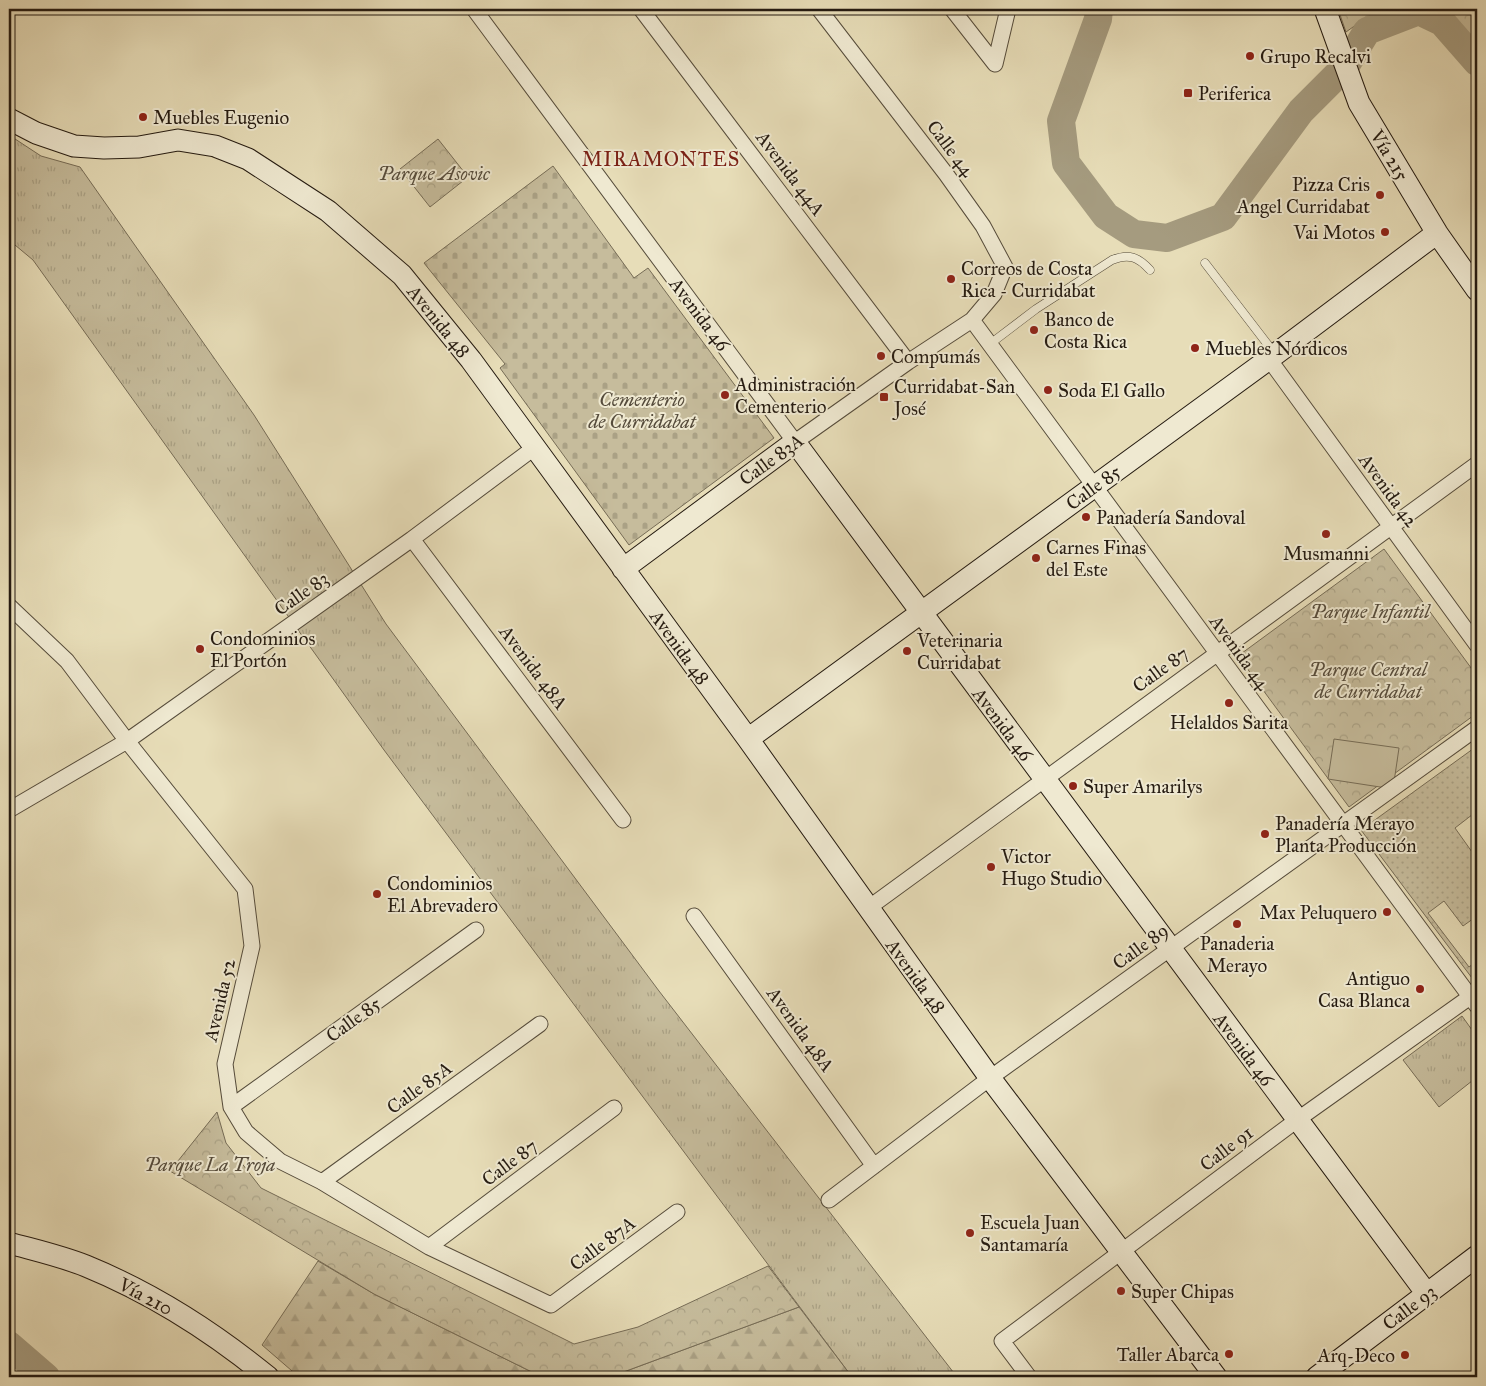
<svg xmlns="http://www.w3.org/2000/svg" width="1486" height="1386" font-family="'IM FELL Great Primer',serif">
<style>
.grass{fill:url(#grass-tufts);stroke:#766c56}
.forest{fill:url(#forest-firs);stroke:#766c56}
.cemetery{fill:url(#cemetery-stones);stroke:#766c56}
.park{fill:url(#park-crowns);stroke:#766c56}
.garden{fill:url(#garden-dots);stroke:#766c56}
.pitch{fill:#c6bc9c;stroke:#766c56}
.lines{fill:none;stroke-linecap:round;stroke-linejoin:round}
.river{stroke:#a59b7f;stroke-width:28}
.lane-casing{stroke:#564c3b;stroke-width:9}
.street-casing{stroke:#564c3b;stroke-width:17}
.secondary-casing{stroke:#251b11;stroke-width:23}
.lane{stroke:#efe9d1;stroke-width:8}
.street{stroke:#efe9d1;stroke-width:15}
.secondary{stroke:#efe9d1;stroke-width:21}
.poi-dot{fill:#8f2418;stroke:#efe9d1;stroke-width:2}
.labels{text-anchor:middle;stroke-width:4;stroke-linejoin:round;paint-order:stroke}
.poi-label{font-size:19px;fill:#251b11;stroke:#efe9d1;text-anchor:start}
.street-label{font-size:19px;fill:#251b11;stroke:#efe9d1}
.park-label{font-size:19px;font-style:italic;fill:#554b3b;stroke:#efe9d1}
.neighbourhood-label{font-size:20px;letter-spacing:1px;fill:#7a1f14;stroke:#efe9d1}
</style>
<defs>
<pattern id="grass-tufts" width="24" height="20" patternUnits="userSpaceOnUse" patternTransform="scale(1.25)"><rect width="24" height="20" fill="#c6bc9c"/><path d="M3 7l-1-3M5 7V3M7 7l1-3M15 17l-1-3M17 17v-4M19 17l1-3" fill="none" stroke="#aaa185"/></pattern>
<pattern id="forest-firs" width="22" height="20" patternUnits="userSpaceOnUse" patternTransform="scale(1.25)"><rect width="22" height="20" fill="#c6bc9c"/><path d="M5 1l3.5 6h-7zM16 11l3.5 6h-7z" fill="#aaa185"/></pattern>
<pattern id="cemetery-stones" width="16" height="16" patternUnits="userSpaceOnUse" patternTransform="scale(1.25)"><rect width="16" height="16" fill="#c6bc9c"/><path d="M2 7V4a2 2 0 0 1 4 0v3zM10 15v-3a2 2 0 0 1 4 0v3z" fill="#aaa185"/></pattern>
<pattern id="park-crowns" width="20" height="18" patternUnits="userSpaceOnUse" patternTransform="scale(1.25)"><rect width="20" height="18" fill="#c6bc9c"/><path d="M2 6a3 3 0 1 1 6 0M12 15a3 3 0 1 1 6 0" fill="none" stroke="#aaa185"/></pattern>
<pattern id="garden-dots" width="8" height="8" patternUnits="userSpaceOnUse" patternTransform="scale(1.25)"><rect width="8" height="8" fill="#c6bc9c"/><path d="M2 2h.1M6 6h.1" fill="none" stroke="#aaa185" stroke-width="1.8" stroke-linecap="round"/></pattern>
</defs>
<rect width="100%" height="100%" fill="#e7ddb8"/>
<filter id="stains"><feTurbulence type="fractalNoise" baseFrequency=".004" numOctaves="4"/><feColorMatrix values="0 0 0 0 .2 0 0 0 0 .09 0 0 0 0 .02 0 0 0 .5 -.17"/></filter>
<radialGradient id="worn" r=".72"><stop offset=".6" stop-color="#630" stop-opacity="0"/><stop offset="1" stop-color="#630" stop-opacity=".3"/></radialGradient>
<path class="grass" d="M9,135L41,156L80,167L254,415L386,624L659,991L957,1377H852L384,750L33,260L9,240Z
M1462,1016L1477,1037V1077L1439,1107L1403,1060Z"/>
<path class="forest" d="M318,1261L374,1294L542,1377H299L262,1345Z
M799,1307L852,1377H610Z"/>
<path class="cemetery" d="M553,166L634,278L648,268L774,438L629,545L500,368L505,364L424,263Z"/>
<path class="park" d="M1338,9H1390L1367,17L1346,32Z
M1443,9H1477V45L1447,11Z
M438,139L468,177L430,207L400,169Z
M1384,549L1477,676V713L1349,807L1238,656Z
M217,1112L226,1143L261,1188L574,1344L638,1327L768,1266L799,1307L610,1377H542L374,1294L170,1171Z"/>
<path class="garden" d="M1477,746V811L1455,828L1477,859V916L1463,926L1444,901L1428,913L1469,967L1477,961V980L1475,982L1361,830Z"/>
<path class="pitch" d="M1334,739L1399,748L1393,789L1328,779Z"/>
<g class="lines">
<path class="river" d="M1099,9L1098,19L1061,121L1066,163L1106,216L1134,234L1167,238L1223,217L1301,111L1345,67L1367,31L1419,11L1442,22L1477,62
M9,1345L46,1377"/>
<defs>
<path id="lane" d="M1205,263L1275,354
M990,344L1036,309L1112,260C1129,253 1138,257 1150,270"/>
<path id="street" d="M474,9L795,442L908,362L972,320L994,294L1005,267L983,226L946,174L819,9
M641,9L908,362
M952,9L995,64
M995,64L1008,9
M972,320L1477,1006
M1269,359L1477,645
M412,539L623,820
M9,606L67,661L127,741L245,889L252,946L225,1064L231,1107L246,1132L280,1161L322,1182L429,1247L551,1305L677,1212
M9,810L127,741L412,539L534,448
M867,909L1477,464
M694,916L874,1166
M231,1107L476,930
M322,1182L540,1024
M829,1200L990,1078L1477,728
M429,1247L614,1108
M1029,1377L1002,1341L1297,1120L1477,992"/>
<path id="secondary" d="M1325,9L1359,103L1437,233L1477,290
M9,119L36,133L74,146L104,148L139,147L178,140L215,146L248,159L328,211L402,275L471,360L748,739L990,1078L1216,1377
M623,569L795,442L1427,1294
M748,739L1269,359L1437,233
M9,1243C34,1250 61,1256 86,1266C152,1293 213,1332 268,1377
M1317,1377L1477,1256"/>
</defs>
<use href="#lane" class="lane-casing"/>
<use href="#street" class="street-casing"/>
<use href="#secondary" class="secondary-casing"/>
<use href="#lane" class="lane"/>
<use href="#street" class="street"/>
<use href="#secondary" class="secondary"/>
</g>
<g class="poi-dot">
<circle cx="1250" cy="56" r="5"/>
<rect x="1183" y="88" width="10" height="10" rx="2.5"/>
<circle cx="143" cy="117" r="5"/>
<circle cx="1380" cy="195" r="5"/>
<circle cx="1385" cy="232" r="5"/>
<circle cx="951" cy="279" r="5"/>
<circle cx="1034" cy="330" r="5"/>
<circle cx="1195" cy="348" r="5"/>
<circle cx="881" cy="356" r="5"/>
<circle cx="1048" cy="390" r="5"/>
<circle cx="725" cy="395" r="5"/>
<rect x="879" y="392" width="10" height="10" rx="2.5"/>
<circle cx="1086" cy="517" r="5"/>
<circle cx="1326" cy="534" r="5"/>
<circle cx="1036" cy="558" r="5"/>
<circle cx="200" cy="649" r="5"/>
<circle cx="907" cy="651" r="5"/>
<circle cx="1229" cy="703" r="5"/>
<circle cx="1073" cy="786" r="5"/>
<circle cx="1265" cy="834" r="5"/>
<circle cx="991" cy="867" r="5"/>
<circle cx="377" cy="894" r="5"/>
<circle cx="1387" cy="912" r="5"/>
<circle cx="1237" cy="924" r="5"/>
<circle cx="1420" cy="989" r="5"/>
<circle cx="970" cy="1233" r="5"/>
<circle cx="1121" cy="1291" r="5"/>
<circle cx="1229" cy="1354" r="5"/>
<circle cx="1405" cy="1355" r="5"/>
</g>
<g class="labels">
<g class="poi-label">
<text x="1260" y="63">Grupo Recalvi</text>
<text x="1198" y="100">Periferica</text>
<text x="153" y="124">Muebles Eugenio</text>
<text x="1370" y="191" text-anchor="end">Pizza Cris<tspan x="1370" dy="22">Angel Curridabat</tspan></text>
<text x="1375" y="239" text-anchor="end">Vai Motos</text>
<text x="961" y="275">Correos de Costa<tspan x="961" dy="22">Rica - Curridabat</tspan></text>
<text x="1044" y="326">Banco de<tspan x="1044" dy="22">Costa Rica</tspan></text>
<text x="1205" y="355">Muebles Nórdicos</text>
<text x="891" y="363">Compumás</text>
<text x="735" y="391">Administración<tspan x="735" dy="22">Cementerio</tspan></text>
<text x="894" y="393">Curridabat-San<tspan x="894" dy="22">José</tspan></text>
<text x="1058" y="397">Soda El Gallo</text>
<text x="1096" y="524">Panadería Sandoval</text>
<text x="1046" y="554">Carnes Finas<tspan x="1046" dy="22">del Este</tspan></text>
<text x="1326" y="560" text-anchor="middle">Musmanni</text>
<text x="210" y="645">Condominios<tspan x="210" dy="22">El Portón</tspan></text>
<text x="917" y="647">Veterinaria<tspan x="917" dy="22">Curridabat</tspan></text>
<text x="1229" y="729" text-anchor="middle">Helaldos Sarita</text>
<text x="1083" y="793">Super Amarilys</text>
<text x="1275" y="830">Panadería Merayo<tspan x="1275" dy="22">Planta Producción</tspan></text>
<text x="1001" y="863">Victor<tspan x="1001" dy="22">Hugo Studio</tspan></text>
<text x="387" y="890">Condominios<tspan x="387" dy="22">El Abrevadero</tspan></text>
<text x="1377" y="919" text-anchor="end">Max Peluquero</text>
<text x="1237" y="950" text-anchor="middle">Panaderia<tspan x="1237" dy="22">Merayo</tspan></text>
<text x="1410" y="985" text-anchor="end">Antiguo<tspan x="1410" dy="22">Casa Blanca</tspan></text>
<text x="980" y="1229">Escuela Juan<tspan x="980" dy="22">Santamaría</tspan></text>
<text x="1131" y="1298">Super Chipas</text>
<text x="1219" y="1361" text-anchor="end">Taller Abarca</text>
<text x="1395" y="1362" text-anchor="end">Arq-Deco</text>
</g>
<g class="street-label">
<text transform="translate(951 148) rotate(53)" y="7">Calle 44</text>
<text transform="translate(1390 155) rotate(59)" y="7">Vía 215</text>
<text transform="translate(791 173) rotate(53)" y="7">Avenida 44A</text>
<text transform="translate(700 314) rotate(53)" y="7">Avenida 46</text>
<text transform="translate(439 321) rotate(51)" y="7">Avenida 48</text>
<text transform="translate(771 459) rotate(-36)" y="7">Calle 83A</text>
<text transform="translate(1093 487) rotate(-36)" y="7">Calle 85</text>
<text transform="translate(1389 490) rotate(54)" y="7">Avenida 42</text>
<text transform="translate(301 593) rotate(-35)" y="7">Calle 83</text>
<text transform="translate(680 647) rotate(54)" y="7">Avenida 48</text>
<text transform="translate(1240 652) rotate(54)" y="7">Avenida 44</text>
<text transform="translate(534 667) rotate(53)" y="7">Avenida 48A</text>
<text transform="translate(1160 669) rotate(-36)" y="7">Calle 87</text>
<text transform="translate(1003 724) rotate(53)" y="7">Avenida 46</text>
<text transform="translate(1140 946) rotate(-36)" y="7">Calle 89</text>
<text transform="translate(916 976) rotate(54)" y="7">Avenida 48</text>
<text transform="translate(219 1000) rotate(-77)" y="7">Avenida 52</text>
<text transform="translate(353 1019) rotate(-36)" y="7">Calle 85</text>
<text transform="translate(801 1029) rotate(54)" y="7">Avenida 48A</text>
<text transform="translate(1244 1049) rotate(53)" y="7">Avenida 46</text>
<text transform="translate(419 1087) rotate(-36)" y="7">Calle 85A</text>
<text transform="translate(1226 1148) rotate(-37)" y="7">Calle 91</text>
<text transform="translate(509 1162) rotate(-37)" y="7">Calle 87</text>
<text transform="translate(602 1243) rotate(-37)" y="7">Calle 87A</text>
<text transform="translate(146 1296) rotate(28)" y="7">Vía 210</text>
<text transform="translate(1409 1307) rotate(-37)" y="7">Calle 93</text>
</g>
<g class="park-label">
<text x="434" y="180">Parque Asovic</text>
<text x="642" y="406">Cementerio<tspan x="642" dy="22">de Curridabat</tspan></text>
<text x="1370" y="618">Parque Infantil</text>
<text x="1368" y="676">Parque Central<tspan x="1368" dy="22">de Curridabat</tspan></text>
<text x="210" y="1171">Parque La Troja</text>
</g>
<g class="neighbourhood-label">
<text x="661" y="166">MIRAMONTES</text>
</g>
</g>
<rect width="1486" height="1386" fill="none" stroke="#e7ddb8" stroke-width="30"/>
<rect x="10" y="10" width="1466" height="1366" fill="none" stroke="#251b11" stroke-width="2.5"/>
<rect x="15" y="15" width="1456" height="1356" fill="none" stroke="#251b11"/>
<rect width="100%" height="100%" filter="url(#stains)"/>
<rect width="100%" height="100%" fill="url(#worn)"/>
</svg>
